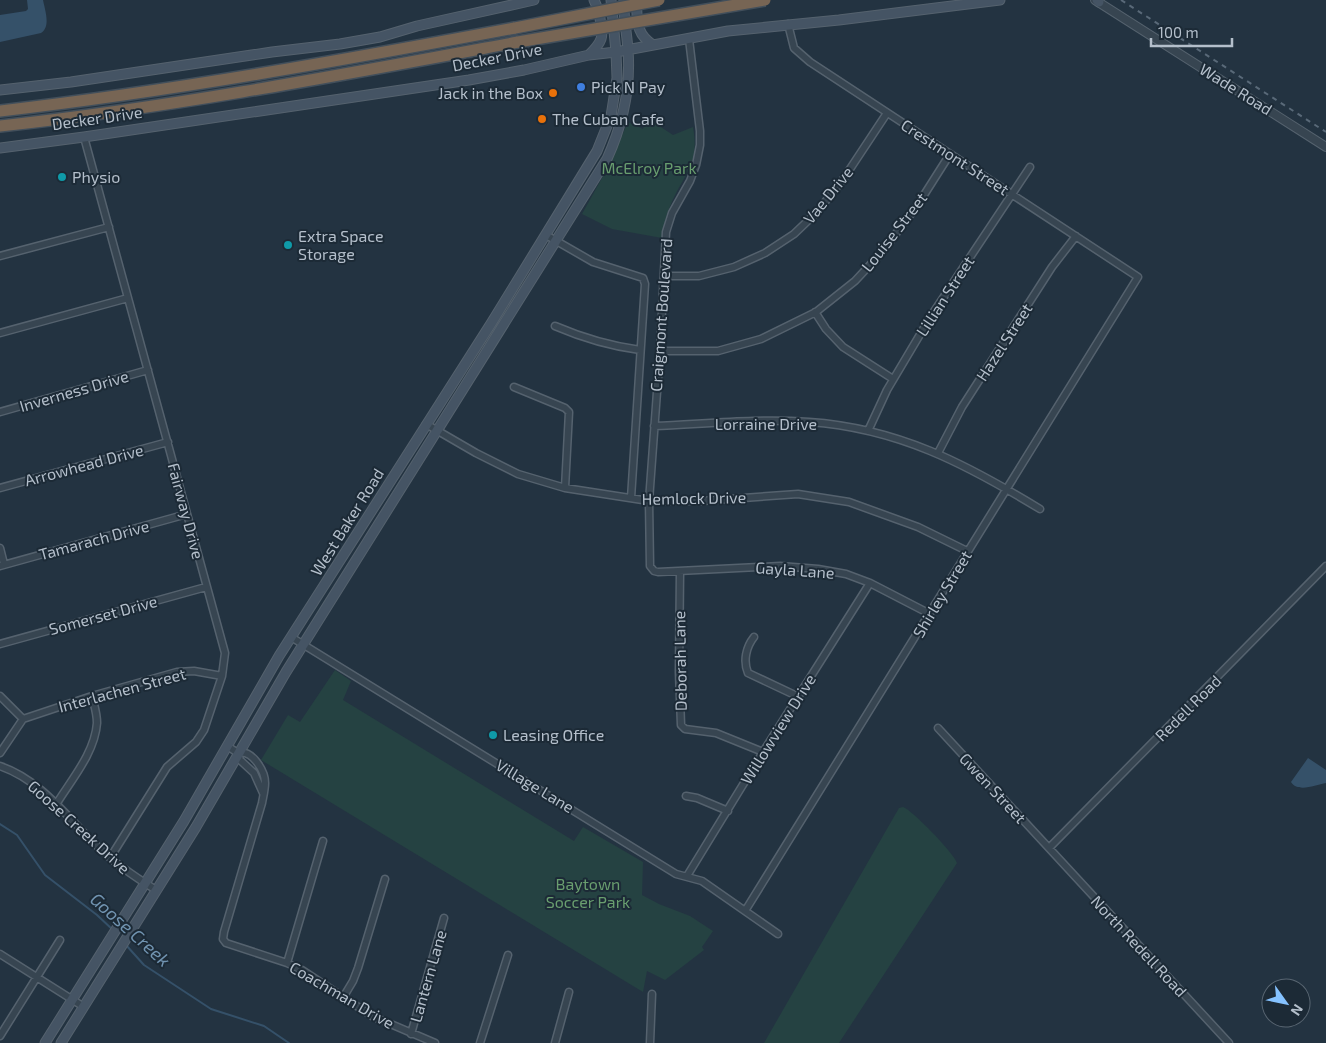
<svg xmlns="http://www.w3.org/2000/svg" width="1326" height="1043" font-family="'Exo 2',sans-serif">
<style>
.green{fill:#254242}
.water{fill:#355169}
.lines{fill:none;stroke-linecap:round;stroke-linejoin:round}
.stream{stroke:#355169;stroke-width:2}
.minor-casing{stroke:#55626e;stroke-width:9}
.tertiary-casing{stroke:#55626e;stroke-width:10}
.secondary-casing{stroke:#55626e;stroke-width:11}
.motorway-casing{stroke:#424f5b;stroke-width:14}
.minor{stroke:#374551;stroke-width:6}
.tertiary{stroke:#374551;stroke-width:8}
.secondary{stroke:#455464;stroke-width:9}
.motorway{stroke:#776554;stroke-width:11}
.rail{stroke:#596978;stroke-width:2;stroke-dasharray:5 5;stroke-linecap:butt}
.motorway-bridge-casing{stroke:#424f5b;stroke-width:14;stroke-linecap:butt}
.motorway-bridge{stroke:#776554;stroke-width:11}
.shop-dot{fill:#3f7fe0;stroke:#1c2a36;stroke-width:2}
.food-dot{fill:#e8710a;stroke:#1c2a36;stroke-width:2}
.culture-dot{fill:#0f9aa8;stroke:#1c2a36;stroke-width:2}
.labels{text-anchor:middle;stroke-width:4;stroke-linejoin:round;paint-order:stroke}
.street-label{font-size:16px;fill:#b4bfcb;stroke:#1c2a36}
.poi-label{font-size:16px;fill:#b4bfcb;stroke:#1c2a36;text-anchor:start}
.park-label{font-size:16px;fill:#699e6f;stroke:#1c2a36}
.water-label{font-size:18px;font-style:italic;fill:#7194b1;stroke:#1c2a36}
</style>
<rect width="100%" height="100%" fill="#233341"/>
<path class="green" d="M647,118L673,135L693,127C700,165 684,173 671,204C666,215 664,226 662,238L612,229L582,214L607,169L628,122L643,129Z
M335,670L351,681L343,700L574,841L583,827L643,862L642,895L659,904L690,916L713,931L702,947L704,950L665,980L647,971L643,992L261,760L288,715L300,722Z
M903,807C912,810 954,853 957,863L839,1043H764L899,808Z"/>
<path class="water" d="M27,0H43C45,10 51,27 41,33L0,42V15L26,11L28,9Z
M1308,758L1326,770V783C1315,785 1298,793 1291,782Z"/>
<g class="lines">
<path class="stream" d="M0,824L17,835L45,875L97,915L113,930
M126,945L144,965L211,1009L264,1026L289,1043"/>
<defs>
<path id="minor" d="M689,39L700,131V145L696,165L690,181L672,213L666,232L660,351L649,501L650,566L654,571L658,572L780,566L818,569L846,574L870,583L930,614
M84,137L225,653L222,676L204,730L196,742L167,767L110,858
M546,235L593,262L643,278L645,284L631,498
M0,256L109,227
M664,276H699L734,267L765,253L794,234L817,212L844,178L887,113
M815,312L826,329L843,347L893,379
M555,326C583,338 610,346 640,350
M0,333L128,298
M660,351H718L761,339L816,312L855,281L882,252L917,206L950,154
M514,387L565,408L569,412L565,488
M0,412L148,370
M426,424L476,453L518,474L565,488L649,501H701L798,494L849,502L918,527L967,551
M654,426C705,424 758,418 809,422C898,428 966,464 1040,509
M868,431L887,390L931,316L1030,167
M938,453L962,407L1052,267L1076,236
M0,488L168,442
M0,548L4,564
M0,566L187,514
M680,571L679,672L681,725L685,729L716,733L763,752
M291,637L676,874L702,881L778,934
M754,637C746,647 743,661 748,673L799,697
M0,644L206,587
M0,696L23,719L0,753
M23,719L92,696L177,672L194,671L222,676
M938,728L1229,1043
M227,746L238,753C252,749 265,771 265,783C265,790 263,797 262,803L224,932L223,939L226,943L287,963L302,970L372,1016L435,1043
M238,753L240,760L254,773L263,793
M0,766C41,780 67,817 97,846C115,864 135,877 156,890
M686,796L697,798L728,811
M57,803C72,779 95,752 97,723C97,713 94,705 92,696
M1049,848L1326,566
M687,876L763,752L870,583
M745,911L1138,277L810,62L794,48L788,24
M0,954L84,1007
M287,963L323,841
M344,996L353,981L358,968L385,879
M411,1034L444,918
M0,1036L60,940
M480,1043L508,955
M555,1043L569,992
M650,1043L652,994"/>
<path id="tertiary" d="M1095,0L1326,147"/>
<path id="secondary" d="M636,0C638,21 635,33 653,45
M1097,0L1099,2
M589,55C594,50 599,45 601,39C604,30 598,8 594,0
M0,90L71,82L272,52L340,44L380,37L417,26L534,0
M0,148L84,137L469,80L524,70L589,55L616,52L728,31L839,20L1000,0
M45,1043L184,821L279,656L492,322L597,151L611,116L617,78L616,52L611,0
M61,1043L196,827L286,672L607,159C623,124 631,89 628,50C627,33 623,17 624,0"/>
<path id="motorway" d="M0,111C173,91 344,60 515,28
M0,126C174,107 346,74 518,42"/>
</defs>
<use href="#minor" class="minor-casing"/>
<use href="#tertiary" class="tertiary-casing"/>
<use href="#secondary" class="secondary-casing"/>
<use href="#motorway" class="motorway-casing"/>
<use href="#minor" class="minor"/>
<use href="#tertiary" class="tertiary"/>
<use href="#secondary" class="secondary"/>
<use href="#motorway" class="motorway"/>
<path class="rail" d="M1121,0L1326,132"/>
<defs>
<path id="motorway-bridge" d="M515,28L659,0
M518,42L765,0"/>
</defs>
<use href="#motorway-bridge" class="motorway-bridge-casing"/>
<use href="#motorway-bridge" class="motorway-bridge"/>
</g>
<circle class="shop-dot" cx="581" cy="87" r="5"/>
<g class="food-dot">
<circle cx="553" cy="93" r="5"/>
<circle cx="542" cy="119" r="5"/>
</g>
<g class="culture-dot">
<circle cx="62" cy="177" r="5"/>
<circle cx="288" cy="245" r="5"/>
<circle cx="493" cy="735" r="5"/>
</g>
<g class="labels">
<g class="street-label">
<text transform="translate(497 57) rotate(-11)" y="6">Decker Drive</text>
<text transform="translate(1236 89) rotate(32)" y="6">Wade Road</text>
<text transform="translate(97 118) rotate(-8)" y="6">Decker Drive</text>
<text transform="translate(955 157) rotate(33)" y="6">Crestmont Street</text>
<text transform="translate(828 195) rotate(-51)" y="6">Vae Drive</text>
<text transform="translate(894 232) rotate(-52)" y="6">Louise Street</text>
<text transform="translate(945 296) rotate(-57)" y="6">Lillian Street</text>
<text transform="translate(661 315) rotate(-86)" y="6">Craigmont Boulevard</text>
<text transform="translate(1004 342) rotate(-57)" y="6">Hazel Street</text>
<text transform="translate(74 391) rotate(-16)" y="6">Inverness Drive</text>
<text x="766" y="430">Lorraine Drive</text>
<text transform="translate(84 465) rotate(-15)" y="6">Arrowhead Drive</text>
<text transform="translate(694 498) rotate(-1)" y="6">Hemlock Drive</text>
<text transform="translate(186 511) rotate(75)" y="6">Fairway Drive</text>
<text transform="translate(347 522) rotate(-58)" y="6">West Baker Road</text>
<text transform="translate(94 540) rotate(-15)" y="6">Tamarach Drive</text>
<text transform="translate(795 570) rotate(4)" y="6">Gayla Lane</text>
<text transform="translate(942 594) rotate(-59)" y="6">Shirley Street</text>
<text transform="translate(103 615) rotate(-15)" y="6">Somerset Drive</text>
<text transform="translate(680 661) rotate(-91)" y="6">Deborah Lane</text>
<text transform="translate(122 690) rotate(-15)" y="6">Interlachen Street</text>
<text transform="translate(1188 708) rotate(-45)" y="6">Redell Road</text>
<text transform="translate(778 729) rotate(-58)" y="6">Willowview Drive</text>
<text transform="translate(535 786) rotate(31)" y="6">Village Lane</text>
<text transform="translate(993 788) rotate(47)" y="6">Gwen Street</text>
<text transform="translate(79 827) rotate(42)" y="6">Goose Creek Drive</text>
<text transform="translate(1139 946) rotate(47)" y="6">North Redell Road</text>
<text transform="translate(428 976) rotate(-74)" y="6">Lantern Lane</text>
<text transform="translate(342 995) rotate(30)" y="6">Coachman Drive</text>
</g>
<g class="poi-label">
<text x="591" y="93">Pick N Pay</text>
<text x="543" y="99" text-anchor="end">Jack in the Box</text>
<text x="552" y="125">The Cuban Cafe</text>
<text x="72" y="183">Physio</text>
<text x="298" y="242">Extra Space<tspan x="298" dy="18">Storage</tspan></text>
<text x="503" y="741">Leasing Office</text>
</g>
<g class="park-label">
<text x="649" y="174">McElroy Park</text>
<text x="588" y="890">Baytown<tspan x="588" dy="18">Soccer Park</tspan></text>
</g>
<g class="water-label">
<text transform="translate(130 930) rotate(42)" y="6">Goose Creek</text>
</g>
</g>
<g transform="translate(1286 1003) rotate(123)"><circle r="24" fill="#1c2a36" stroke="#596672"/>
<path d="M0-4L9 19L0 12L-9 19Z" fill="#85c2ff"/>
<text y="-8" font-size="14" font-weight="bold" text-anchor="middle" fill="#b4bfcb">N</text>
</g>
<path d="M1151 38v8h81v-8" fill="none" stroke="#b4bfcb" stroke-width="2.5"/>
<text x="1158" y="38" font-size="15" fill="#b4bfcb" stroke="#1c2a36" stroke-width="4" paint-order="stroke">100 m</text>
</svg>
